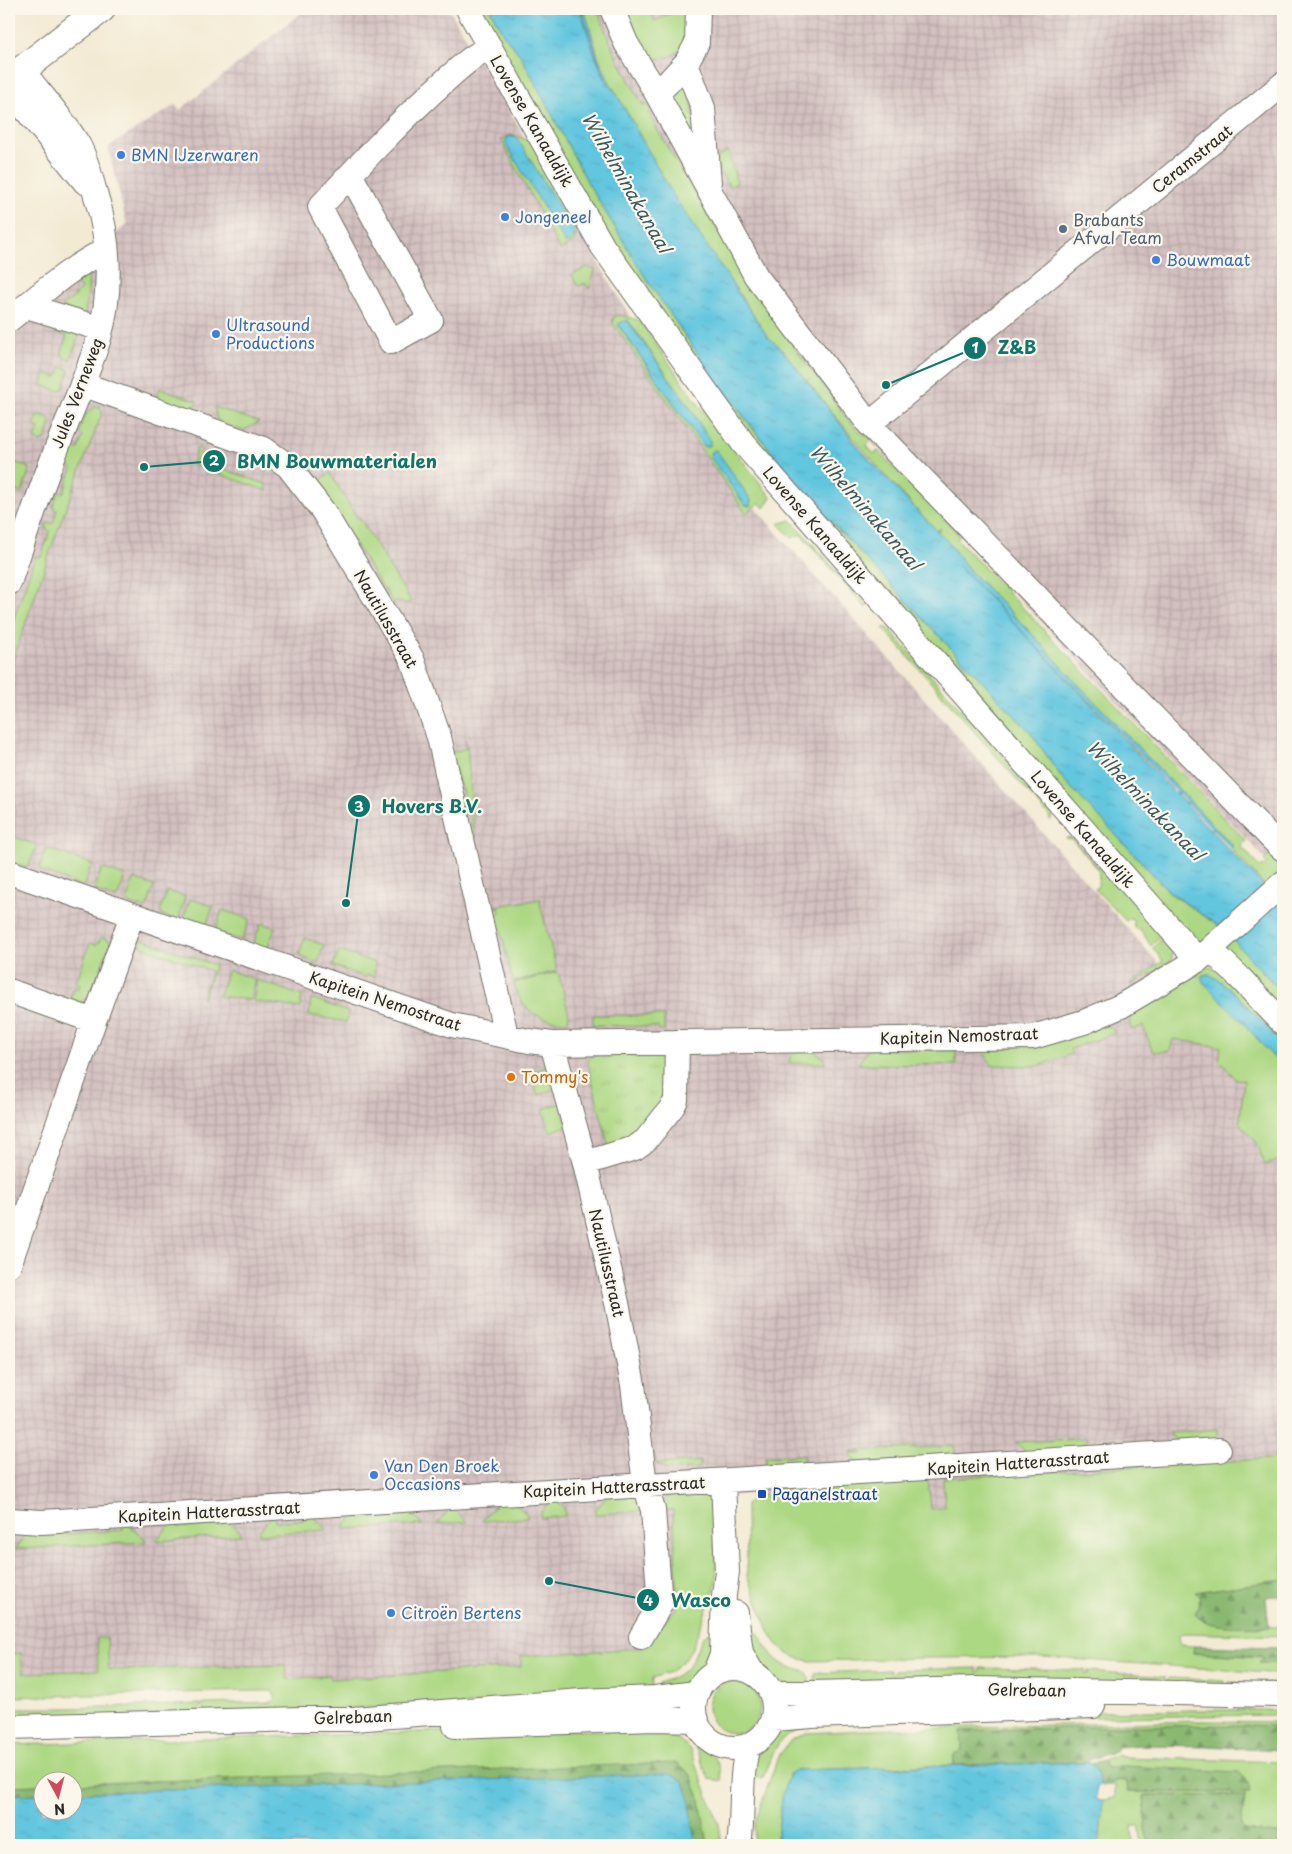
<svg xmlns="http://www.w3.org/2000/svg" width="1292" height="1854" font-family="'Playpen Sans',sans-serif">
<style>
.industrial{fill:url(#industrial-grid)}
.grass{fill:#add883;stroke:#6c8257;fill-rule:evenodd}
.forest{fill:url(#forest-firs);stroke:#5a724e}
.park{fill:url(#park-tufts);stroke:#6c8257}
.water{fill:url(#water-ripples);stroke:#467885}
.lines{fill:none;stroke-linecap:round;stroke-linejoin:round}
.minor-casing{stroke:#716e66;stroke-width:26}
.major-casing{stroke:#716e66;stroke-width:30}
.minor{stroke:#fff;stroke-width:24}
.major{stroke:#fff;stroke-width:28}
.shop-dot{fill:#3f7fe0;stroke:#fbf7ec;stroke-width:2}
.service-dot{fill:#5c6f8a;stroke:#fbf7ec;stroke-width:2}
.food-dot{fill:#e8710a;stroke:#fbf7ec;stroke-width:2}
.transit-dot{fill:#1a4fb4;stroke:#fbf7ec;stroke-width:2}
.labels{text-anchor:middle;stroke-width:4.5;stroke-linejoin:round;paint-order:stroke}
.street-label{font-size:16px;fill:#2b2b2b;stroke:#fbf7ec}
.shop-label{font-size:16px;fill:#366cbe;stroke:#fbf7ec;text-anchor:start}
.service-label{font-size:16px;fill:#4e5e75;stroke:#fbf7ec;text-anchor:start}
.food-label{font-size:16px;fill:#c56008;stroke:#fbf7ec;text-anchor:start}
.transit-label{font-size:16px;fill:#164399;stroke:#fbf7ec;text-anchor:start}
.water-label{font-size:18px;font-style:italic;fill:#3c5a61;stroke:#fbf7ec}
.leader{fill:none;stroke:#0f766e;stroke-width:2}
.callout-dot{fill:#0f766e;stroke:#fbf7ec;stroke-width:2}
.mark-label{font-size:15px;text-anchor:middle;font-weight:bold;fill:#fff}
.callout-label{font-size:18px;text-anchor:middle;font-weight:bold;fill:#0f766e;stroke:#fbf7ec;stroke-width:4.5;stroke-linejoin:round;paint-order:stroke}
</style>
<defs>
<pattern id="industrial-grid" width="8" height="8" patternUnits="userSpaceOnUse" patternTransform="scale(1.25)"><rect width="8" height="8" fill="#d2bfbf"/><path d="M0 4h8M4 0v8" fill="none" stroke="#b4a4a4"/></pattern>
<pattern id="forest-firs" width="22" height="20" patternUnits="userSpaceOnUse" patternTransform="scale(1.25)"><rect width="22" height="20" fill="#8ab871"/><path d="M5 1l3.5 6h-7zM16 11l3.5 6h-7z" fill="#71965d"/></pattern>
<pattern id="park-tufts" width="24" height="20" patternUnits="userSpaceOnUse" patternTransform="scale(1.25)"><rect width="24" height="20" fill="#add883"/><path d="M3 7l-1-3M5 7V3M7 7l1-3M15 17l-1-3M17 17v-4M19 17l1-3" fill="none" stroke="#95ba71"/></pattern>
<pattern id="water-ripples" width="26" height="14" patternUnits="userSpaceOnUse" patternTransform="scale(1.25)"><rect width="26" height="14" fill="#62c6df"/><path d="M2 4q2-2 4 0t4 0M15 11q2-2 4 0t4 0" fill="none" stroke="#55aac0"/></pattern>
</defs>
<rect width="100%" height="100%" fill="#fbf7ec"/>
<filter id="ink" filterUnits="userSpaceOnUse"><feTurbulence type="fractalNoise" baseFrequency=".02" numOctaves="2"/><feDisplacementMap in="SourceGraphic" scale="10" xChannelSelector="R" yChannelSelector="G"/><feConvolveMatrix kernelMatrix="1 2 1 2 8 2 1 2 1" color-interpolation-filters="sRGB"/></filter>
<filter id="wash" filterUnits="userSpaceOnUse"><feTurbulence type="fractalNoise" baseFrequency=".0096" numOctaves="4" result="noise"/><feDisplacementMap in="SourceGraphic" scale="20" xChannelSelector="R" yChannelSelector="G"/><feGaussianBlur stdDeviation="1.12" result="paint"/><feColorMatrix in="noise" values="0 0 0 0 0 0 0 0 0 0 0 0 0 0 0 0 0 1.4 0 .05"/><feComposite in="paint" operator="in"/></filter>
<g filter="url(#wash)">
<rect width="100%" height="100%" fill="#f3ead3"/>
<path class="industrial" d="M306,9H449L718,466L1283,1104V1469L929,1511L921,1485L684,1497L682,1609L645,1650L524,1671L329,1682L9,1677V313L127,225L108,147L175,105L180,110Z
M577,9H1283V878L783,348Z"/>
<path class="grass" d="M475,9H490L503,34L521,56L588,183L647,280L715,379L759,437L838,529L1031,733L1063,779L1131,851L1171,894L1223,929L1208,945L1197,940L1186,929L1184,931L807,512L647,301Z
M584,9H597L614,52L643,106L647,104L651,111L648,113C703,209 761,305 828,392C840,408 853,431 872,439L867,446L874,454L878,451L920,495L923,492L929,499L927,501L960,535L957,539L1246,841L1241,846L1261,868L1267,863L1264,860L1271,854C1276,860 1279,867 1277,875L1265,886L1231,848L1232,845L1074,680L1034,636L970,571L948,542L938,532L941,528L937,531C891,483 848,433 807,381L810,378L806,381L782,349L768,337L673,195L625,109L609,81L599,59Z
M621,9H649L655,21L680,9H690C689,18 689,28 687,37C682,55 664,63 646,57Z
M688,80L698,146L675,106C676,96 678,84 688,80Z
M511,135L532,141L580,223L574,242L560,250L501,140ZM511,136L517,138L570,242H565L505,143Z
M728,151L737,183L730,187L713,160Z
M89,261L88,294L84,321L62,305L73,298L81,289L74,279Z
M587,267L595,270L589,289L585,283L578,286L572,275Z
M25,311L81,330L70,360L63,357L62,351L67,336L55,332L56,327L23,315Z
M618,315L639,320L698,404L771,497L764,508L759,503L746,513L612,322L614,321L612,319ZM628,320L687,403L710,441L703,446L618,325Z
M61,367L68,369L69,372L63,389L58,391L41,385L45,373L57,377Z
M160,388L197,401L196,405L184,409L160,401L158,395Z
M100,406L102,413L54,540L9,672V633L35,557H41L50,531L46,529L47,523H53L57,510L53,507L58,492H64L72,468L68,465L73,450L78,449L83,436L79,433C83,420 85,409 100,406Z
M214,407L259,422L243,431L218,422Z
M38,414L49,418L51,423L46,439L41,442L35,440L39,428L34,426Z
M198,447L202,449L198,460L266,484L267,491L192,464Z
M14,462L30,468L22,493L9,488V477Z
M330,473L357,518L359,517L412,603L392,602L386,592V589L384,590L316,483Z
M791,520L867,605L866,608L801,534L792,538L778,524Z
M883,628H888L1054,813L1053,818L1050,820L1049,816Z
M465,740L467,746L475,841L491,907L541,899L540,903L557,971L513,982L497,914L500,913L499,908L501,907L493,908L498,930L493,931L468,828L472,826L464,796L449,753L467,748Z
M9,835L37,845L29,865L26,867L9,861Z
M1071,837L1098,867L1101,865L1163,934L1151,946L1141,930L1134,928L1133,919L1130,918L1126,921L1095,889L1098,887L1099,870L1073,840L1066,838Z
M46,848L92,864L84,885L81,886L39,870Z
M102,868L125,876L118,896L114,898L96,891L95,888Z
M134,879L154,886L147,907L143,908L129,903L127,899Z
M167,891L185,897L178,920L162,915L160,911Z
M190,899L213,906L206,927L201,929L182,922Z
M222,910L250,919L242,940L215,932Z
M261,923L275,928L267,949L255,948L253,944Z
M1165,936L1170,941L1166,944L1172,952V960L1154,973L1153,972L1131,985L1130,984L1163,961L1153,948Z
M101,937L111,941L92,993L82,1001L69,1002L74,988L78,990L80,984L76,982L90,943L96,945L97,942L99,943Z
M305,938L324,945L318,963L301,957V955L299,954Z
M1232,938L1283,995V1016L1223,947Z
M142,939L215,965L203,999L202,998L211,971L140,946Z
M339,951L375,963L374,977L368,975L365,977L333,966Z
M1207,967H1215L1283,1028V1046L1244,1004L1219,980L1208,974L1203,975L1230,1008L1283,1068V1159L1265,1165L1257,1143L1238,1121L1240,1120L1244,1080L1236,1079L1219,1060L1221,1047L1173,1039L1170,1051L1153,1052L1143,1026L1131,1030L1129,1023L1132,1010Z
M228,970L254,979L251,1000L219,996Z
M558,972L569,1014L568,1022C539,1020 521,1012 514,983Z
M257,980L302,996L300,1008L253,1001Z
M311,998L348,1012L346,1022L309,1015Z
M593,1015L664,1016V1031H659L658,1027L593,1025Z
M1101,1025L1113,1029L1115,1033L1070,1049L1072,1054L1038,1066L991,1065L985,1053L987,1050L1003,1049Z
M792,1048H810L825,1059V1063H789Z
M869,1049L956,1050V1065L858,1064Z
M547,1067L558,1088L538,1095L535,1086L537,1085V1082L534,1083L531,1072Z
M562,1103L567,1126L550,1132L543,1109Z
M1217,1429V1442L1180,1444L1168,1433Z
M1089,1438L1077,1451L1028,1454L1016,1442Z
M955,1446V1453L950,1458L858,1464L851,1457V1454H862V1452L851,1453V1451Z
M653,1452L657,1464L700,1461V1468C681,1469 656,1477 653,1452Z
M803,1455V1462L766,1464V1457Z
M1283,1458V1580L1195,1592L1200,1596L1197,1609L1199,1618C1227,1627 1254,1627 1283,1627V1636L1185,1633L1180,1634L1178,1639L1181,1645L1194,1646L1193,1653L1263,1657L1264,1660L1261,1663L1283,1664V1674L1042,1657L929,1658L810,1661L797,1658L786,1653L777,1644L770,1633L747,1576L746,1505C753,1494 763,1495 775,1494V1488L928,1479L931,1509L945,1508L943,1478Z
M672,1492L703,1493L712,1501L717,1582L692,1648L685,1659L670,1672L652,1678L651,1693L467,1705L204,1712L203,1707H200L199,1712L9,1724V1708H68L271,1702L275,1699V1696L272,1691H256L9,1697V1654L21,1653L23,1673L98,1670L97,1638H107L109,1670L286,1665L287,1679L330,1676L331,1679L521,1667V1656L642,1648L678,1607L673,1510H660V1506Z
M633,1494L648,1507V1511L595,1514V1510L608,1496Z
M554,1499L564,1508L565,1516L541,1518V1512L551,1500Z
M512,1501L527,1514V1518L482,1521L497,1502Z
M451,1507L453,1508L467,1522L437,1524Z
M401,1508H404L423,1525L343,1529L357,1511H362V1516L401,1514Z
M304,1514H311L328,1530L259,1534V1531L272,1516H275V1521L304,1520Z
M226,1518L241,1532V1535L158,1541V1538L173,1522L177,1521L178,1527L222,1525V1519Z
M128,1524L145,1539V1542L16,1549L28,1530L52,1529V1535L123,1530V1525Z
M745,1632H757C765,1643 769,1655 781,1663C787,1667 805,1671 807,1673C810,1676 809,1684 809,1689L778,1682L756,1660Z
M707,1633H719L711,1661L689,1682L658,1693L659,1683C669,1679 679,1676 687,1668C695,1659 700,1637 707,1633Z
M977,1668V1672L980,1671V1668L1085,1670V1674H1088V1671L1165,1677V1681H1168L1169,1678L1225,1681V1686H1228L1229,1682L1283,1685V1690L1014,1684L815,1688V1674L817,1673L890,1670V1673H893L894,1670Z
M708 1707a26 26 0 1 1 52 0a26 26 0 1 1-52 0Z
M1198,1710H1283V1715L1091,1717L1047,1713Z
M1199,1721L1283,1722V1726H1128L962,1731V1750L958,1754H954V1765L797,1770L789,1774L783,1792L776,1845H754L755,1822L778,1757L791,1740L806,1733L868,1730Z
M806,1727C772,1737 777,1751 763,1777L750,1779L757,1753L782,1728Z
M485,1730L656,1731C670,1739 679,1735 690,1750L719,1824L722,1845H708L699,1795L690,1774L585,1767L73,1784L72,1782H42V1785L9,1786V1745Z
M678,1731H688L714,1756L719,1766L722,1781L709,1779C700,1761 698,1742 678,1731Z
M1116,1755L1123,1757L1283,1762V1835L1244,1830L1241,1825L1245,1796L1144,1795L1147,1845H1141L1140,1826H1132L1133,1845H1096L1100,1838L1103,1800L1115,1798V1785H1111L1110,1782L1127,1781L1128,1792L1249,1793L1139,1767L1124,1766L1106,1768L1103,1760Z"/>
<path class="forest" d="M1283,1580V1595L1266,1597L1269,1627C1249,1625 1208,1631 1195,1614L1200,1602L1199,1596L1195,1592Z
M1194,1646L1283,1648V1664L1259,1663L1264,1659L1261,1656L1193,1653Z
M1246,1725L1283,1726V1744L1280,1750L1208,1746L1139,1745L1119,1747L1115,1751L1083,1762L954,1765V1754H958L962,1750L961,1731L1128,1726Z
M1103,1760L1106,1768L1124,1766L1239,1772L1248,1781L1250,1793L1128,1792L1127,1781L1111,1782V1785L1101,1786L1096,1770L1091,1764Z
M676,1763L690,1774L699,1795L708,1845H697L686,1787L682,1780L670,1775L73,1793L72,1784Z
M42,1785V1794L9,1795V1786Z
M1144,1795L1245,1796L1241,1825L1244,1830L1283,1835V1845H1147Z"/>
<path class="park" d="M596,1054L671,1055V1092L643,1134L609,1148L589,1069L588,1059Z"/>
<path class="water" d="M490,9H580L596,58L608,86L597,58L581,9H584L599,59L609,81L625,109L673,195L768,337L782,349L861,450L902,495L948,542L970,571L1034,636L1074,680L1233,846L1231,848L958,565L1266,888L1283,902V994L1223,929L1171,893L1131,851L1063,779L1031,733L838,529L786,470L715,379L647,280L588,183L521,56L503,34Z
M511,136L517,138L574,231V237L570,242L565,243L505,143L507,138Z
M627,320L687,403L710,441V445L705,447L703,446L618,324Z
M715,450L718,452L751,500L750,506L745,505L711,458L710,453Z
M1208,974C1231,983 1266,1027 1283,1046V1068L1241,1020L1203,982L1201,976Z
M1089,1762L1096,1770L1101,1786L1096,1787L1097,1799L1103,1800L1100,1838L1096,1845H776L783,1792L789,1774L796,1770Z
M665,1774C671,1774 680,1777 684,1783C690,1793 694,1832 697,1845H9V1795L42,1794V1812H72L73,1793Z"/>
</g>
<g filter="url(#ink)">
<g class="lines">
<defs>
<path id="minor" d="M468,9L603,247L743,443L1198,960
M612,9L626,43L657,94L756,276L869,424L1277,844L1283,849
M686,63L703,108L709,183
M9,89L85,182
M657,94L686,63L697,43L698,9
M349,177L356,185L431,320L391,342L320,207C361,163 402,119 447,79C461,67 473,55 490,47
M27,306L101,329
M9,320C40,295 70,267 106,250
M82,384L264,449L288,466L323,511L412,659L439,737L506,1035
M869,424L1283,84
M9,583C23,541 37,499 53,458C68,418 86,379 99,338C112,293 110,240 96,196C91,179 87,161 79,146C63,118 41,95 22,70
M9,872L452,1025L529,1041L552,1044L1033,1037L1084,1022L1121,1006L1198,960L1283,883
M1210,949L1239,977L1283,1023
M9,991L94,1021L132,915
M552,1044L585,1163L617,1303L633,1385L645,1485L653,1510L660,1605L641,1637
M585,1163L635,1148L646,1140L673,1106L676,1100L677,1042
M9,1265L94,1021
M9,1520L42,1522L1219,1450
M736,1613L741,1653L752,1672
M694 1708a40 40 0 1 1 80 0a40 40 0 1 1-80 0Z
M715,1672L722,1654L724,1595L727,1572L723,1481
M771,1693H811L977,1689L1283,1695
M773,1719L812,1716L1093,1706
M455,1726L655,1719L695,1720
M9,1727L301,1719H354L581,1701L655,1698L696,1693
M739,1845C744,1812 739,1778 748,1746"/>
<path id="major" d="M9,80L101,9"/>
</defs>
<use href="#minor" class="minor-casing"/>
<use href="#major" class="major-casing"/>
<use href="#minor" class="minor"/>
<use href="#major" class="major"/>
</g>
</g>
<g class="shop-dot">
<circle cx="121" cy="155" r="5"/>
<circle cx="505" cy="217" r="5"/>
<circle cx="1156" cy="260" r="5"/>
<circle cx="216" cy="334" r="5"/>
<circle cx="374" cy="1475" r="5"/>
<circle cx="391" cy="1613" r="5"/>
</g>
<circle class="service-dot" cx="1063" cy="229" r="5"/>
<circle class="food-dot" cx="511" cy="1077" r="5"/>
<rect class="transit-dot" x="757" y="1489" width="10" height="10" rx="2.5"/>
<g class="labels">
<g class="street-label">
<text transform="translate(532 121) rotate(60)" y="6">Lovense Kanaaldijk</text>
<text transform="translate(1192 159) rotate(-39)" y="6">Ceramstraat</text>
<text transform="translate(77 393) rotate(-69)" y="6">Jules Verneweg</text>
<text transform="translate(815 525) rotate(49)" y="6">Lovense Kanaaldijk</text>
<text transform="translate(386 619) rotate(60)" y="6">Nautilusstraat</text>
<text transform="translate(1083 829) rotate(49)" y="6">Lovense Kanaaldijk</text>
<text transform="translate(385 1001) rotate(18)" y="6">Kapitein Nemostraat</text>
<text transform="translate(959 1036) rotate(-2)" y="6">Kapitein Nemostraat</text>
<text transform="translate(607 1263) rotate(77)" y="6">Nautilusstraat</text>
<text transform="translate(1018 1463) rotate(-4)" y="6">Kapitein Hatterasstraat</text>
<text transform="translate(614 1487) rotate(-3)" y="6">Kapitein Hatterasstraat</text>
<text transform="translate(209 1512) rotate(-3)" y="6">Kapitein Hatterasstraat</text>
<text transform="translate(1027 1690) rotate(1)" y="6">Gelrebaan</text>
<text transform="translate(353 1717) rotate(-2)" y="6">Gelrebaan</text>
</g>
<g class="shop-label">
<text x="131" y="161">BMN IJzerwaren</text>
<text x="515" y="223">Jongeneel</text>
<text x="1166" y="266">Bouwmaat</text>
<text x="226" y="331">Ultrasound<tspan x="226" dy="18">Productions</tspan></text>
<text x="384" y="1472">Van Den Broek<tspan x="384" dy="18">Occasions</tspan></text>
<text x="401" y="1619">Citroën Bertens</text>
</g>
<g class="service-label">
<text x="1073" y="226">Brabants<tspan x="1073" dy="18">Afval Team</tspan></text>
</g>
<g class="food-label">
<text x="521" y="1083">Tommy's</text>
</g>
<g class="transit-label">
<text x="772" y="1500">Paganelstraat</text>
</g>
<g class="water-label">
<text transform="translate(626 183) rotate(60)" y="6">Wilhelminakanaal</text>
<text transform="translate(865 508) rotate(49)" y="6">Wilhelminakanaal</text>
<text transform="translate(1145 801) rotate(46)" y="6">Wilhelminakanaal</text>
</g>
</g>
<path class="leader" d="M886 385L975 348M144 467L214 461M346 903L359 806M549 1581L648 1600"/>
<g class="callout-dot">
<circle cx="886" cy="385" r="5"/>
<circle cx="144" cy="467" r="5"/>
<circle cx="346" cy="903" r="5"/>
<circle cx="549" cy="1581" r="5"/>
<circle cx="975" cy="348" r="12"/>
<circle cx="214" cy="461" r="12"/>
<circle cx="359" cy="806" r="12"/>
<circle cx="648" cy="1600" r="12"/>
</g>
<g class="mark-label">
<text x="975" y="353">1</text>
<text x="214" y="466">2</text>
<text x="359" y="812">3</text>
<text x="648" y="1606">4</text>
</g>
<g class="callout-label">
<text x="1017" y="354">Z&amp;B</text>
<text x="337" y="468">BMN Bouwmaterialen</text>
<text x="432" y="813">Hovers B.V.</text>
<text x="701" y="1607">Wasco</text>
</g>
<rect width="1292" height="1854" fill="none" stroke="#fbf7ec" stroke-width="30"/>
<g transform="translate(58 1796) rotate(173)"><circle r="24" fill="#fbf7ec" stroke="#a8a59f"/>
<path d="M0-4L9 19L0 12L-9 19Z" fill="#d1495b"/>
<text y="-8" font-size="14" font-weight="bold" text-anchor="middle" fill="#2b2b2b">N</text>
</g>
</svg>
